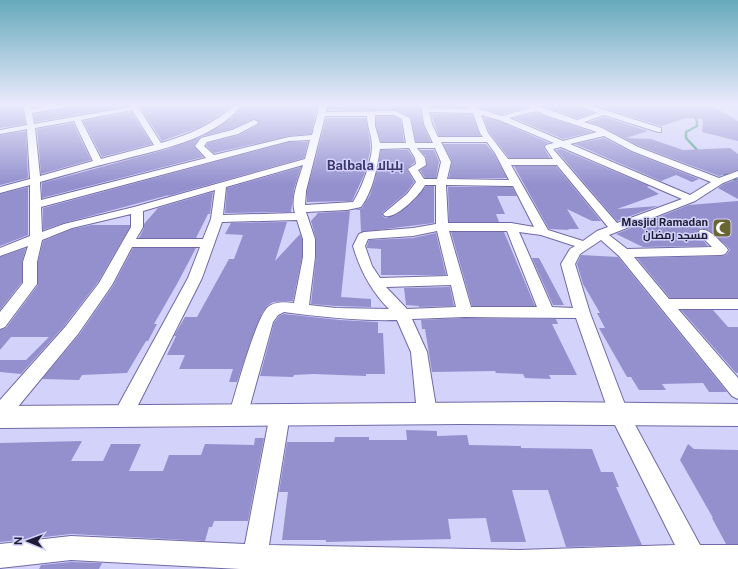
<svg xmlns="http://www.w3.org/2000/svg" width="738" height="569" font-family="'Public Sans',Cairo,sans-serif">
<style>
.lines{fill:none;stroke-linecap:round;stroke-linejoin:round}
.stream-far1{stroke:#419c7b;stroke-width:2.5}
.stream{stroke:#419c7b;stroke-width:3.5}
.building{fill:#9490ce}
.minor-casing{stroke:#6f6aa6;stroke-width:2}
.major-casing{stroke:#6f6aa6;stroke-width:2}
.minor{fill:#fff;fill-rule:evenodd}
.major{fill:#fff;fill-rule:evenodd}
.labels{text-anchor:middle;stroke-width:3;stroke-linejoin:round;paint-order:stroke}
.poi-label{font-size:11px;font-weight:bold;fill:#1f1d35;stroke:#d3d2fa;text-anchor:end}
.far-district-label{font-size:13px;font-weight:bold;fill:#3e376e;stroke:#d3d2fa}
</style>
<rect width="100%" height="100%" fill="#d3d2fa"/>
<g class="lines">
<path class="stream-far1" d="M693,114L697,121V126L686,132V138L700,153"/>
<path class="stream" d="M720,171L738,181"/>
</g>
<path class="building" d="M0,104H12V106L22,104L25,124L0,128Z
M76,104H128V106L35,122L34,114L72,107Z
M138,104H234L218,116L200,127L162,141Z
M244,104H318L311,134L289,136L214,153L206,146L208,143L239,135L258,125L259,122L253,119L232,129L203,136L232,118Z
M328,104H420L423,125L431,142H416L411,118L396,110H328Z
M430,104H464L466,107H430Z
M475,104H524L527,107L502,114L480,108Z
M539,104H575L593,113L577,118Z
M591,104H709L738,121V141L702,132L703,119L686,118L661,126Z
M131,112L152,144L102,157L83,121Z
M537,113L545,116L592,132L563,139L514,118Z
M431,114H472L480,136H439Z
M376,116H394L401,120L404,142H381L376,126Z
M483,117L499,121L549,143L545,144L544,148L550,158H509L489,132Z
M604,117L648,131L626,138L651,139L683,150L730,148L738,154V170L719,176L639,146L601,126L589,122Z
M326,118H366L370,142V152L364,175L352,201L307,202V191Z
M73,123L91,160L41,174L37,129Z
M26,131L28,178L0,185V135Z
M200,137L194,146L203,157L42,198V183L168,149Z
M604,138L631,152L699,179L692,182L676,175L661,181L575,144Z
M289,142H308L304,158L168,196L169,195L64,223L43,230V208Z
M443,144H486L494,154L507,178H449L452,161Z
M561,149L649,186L647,187L659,194L617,209L658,206L617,221L556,150Z
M381,150H408L414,159V163L407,169L414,182L406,193L382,213V215L385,218L396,215L414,201L426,186H434V223L361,232L360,210H354L362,208L370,195L375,180Z
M420,150H434L439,162L436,178H425L420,170L427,165L426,157Z
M514,166H556L601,221H592L567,209L579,229H568L569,230L549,229Z
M301,167L294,189L291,212L225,213L227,188Z
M738,179V199L718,188L724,184Z
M28,187V235L0,246V194Z
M448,187H512L517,196H497L505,214H496L499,222H449Z
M213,192L210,214H208L196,238H139L144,228V224L158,208Z
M738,201V298H670L637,258L721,256L726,255L730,250L727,246L708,230L700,228L697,233L708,246L643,247L616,234L689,205Z
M350,211L341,297L371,299V307L336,306L311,304L316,257V239L311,221L318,213Z
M287,222L275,261L300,234L302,239V257L293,301L273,302L267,306L262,313L251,340L237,382H229L233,369H179L185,355H167L176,336H174L185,317H197L229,259H234L243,235L225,234L231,223Z
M92,225H130V227L98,282L65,325L21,374L0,372V360H26L49,337H11L0,350V330L6,328L38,285V262L43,241L72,229Z
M451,232H504L535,306H472Z
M436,233L446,275H381V249L367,248V246L369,240L413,238Z
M26,248L22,262V282L0,310V257Z
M133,248H196L177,284L154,324H157L148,341H146L127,373L82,375L79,380L42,379L79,335L113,286Z
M581,255L618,257L727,392H709L703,383L662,384L666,390H639L631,377H627L599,328H605L597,313H600L583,284L577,264Z
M532,258H539L564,305H553Z
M450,287L454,306L419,307V306L406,305L404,288Z
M681,310H713L728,327H738V373H736Z
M284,314L340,320L378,322V333H383L385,374H366V376L313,374L294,375L293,377L260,376L274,323L279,316Z
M465,318L556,319L558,324H552L577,375H549L551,379L525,378L523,374L496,373L495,371L432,372L425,329H422L421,320Z
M406,430L437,431V436L467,435L469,445L521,446V448L592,449L601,472H613L619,487H616L642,545L566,547L548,490H512L526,542H491L486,518L448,519L451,539L326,542V540H282L288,492H279L287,442H334L335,437H369V440H407Z
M255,438H264L248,521H214L212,527H209L205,541L71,534L0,542V443L82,441L71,461H103L111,444H141L129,471H163L169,455H201L205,444L254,445Z
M688,444L694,449L738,450V544H726L712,518H713L680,460Z
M71,562L102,563L99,569H39L41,565Z"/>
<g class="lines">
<defs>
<path id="minor" d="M23,104H30L31,109L59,104H75L72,106L32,113L34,124L130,107L129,104H136L161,143C189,135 214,124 236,104H243C213,141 160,149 117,161C91,167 66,175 40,182L41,200L206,158L195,146L201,138L232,130L254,120L258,122L257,124L238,134L207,142L204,146L214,155L289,137L312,135L320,104H327L326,112L395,111L410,118L415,143H433L424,124L421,104H428V108L469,109L465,104H472L479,109L502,116L531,108L525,104H534L577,120L597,113L576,104H586L661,128V132H658L604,115L584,122L600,127L638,147L719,178L738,171V177L723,183L695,201L609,235L627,249L712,247L698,233L700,230C710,228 719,241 726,247L728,250L725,254L721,255L634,257L669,299H738V309H678L738,378V399L732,396L619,256L601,240L580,254L575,264L590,313L627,410L700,545H738V569H240L71,560L0,568V544L71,536L245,544L270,414L273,408L280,405L287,408L290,414L269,545L519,550L675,545L609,413L576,318L465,317L412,319L427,352L437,413L434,419L427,421L420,419L417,413L411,352L397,320C359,321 322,317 284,312L278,315L273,322L246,420L239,423L232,420L229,414C235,395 256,317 268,307C275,301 286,302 294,303L303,257V239L297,220L222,222L202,278L130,421L123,424L116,421L113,415L188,278L200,247H132L112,285L78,334L7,420L0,423V400L66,326L99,283L131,227V214L72,228L42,240L37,262V284L5,327L0,329V312L23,283V262L28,246L0,256V248L30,236V185L0,193V187L30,179L27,129L0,134V130L27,125ZM132,110L154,145L101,159L81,120ZM537,111L545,115L597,132L563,141L509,118ZM429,112L473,113L480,133L483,137H438L432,124ZM375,115H394L402,119L406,143H380L375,126ZM481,115L499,120L554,143L546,145L545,147L553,159H508L488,133ZM325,116H367C367,126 372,136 372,146C372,161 361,190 353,202L305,205L306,191ZM74,121L93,161L40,176L35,128ZM604,136L632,151L711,182L690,195L570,144ZM310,140L305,159L134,207L64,224L42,232L41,207L270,146L289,141ZM441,142H487L495,153L509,180L447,179L451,162ZM561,147L682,199L617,223L553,149ZM409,148L415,158L416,164L408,169L416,182L407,194L383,214L385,216C396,219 420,195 425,185H436V224L413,228L364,232L359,234L353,246C360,270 371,291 389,309L336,308L309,305L315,257V239L306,212L347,210L361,207C373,191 377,168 380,149ZM417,148H435L441,162L437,179H424L418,170L426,165L425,158ZM303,165C299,179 290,199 295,213L223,215L226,187ZM511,165H557L608,227L597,231L583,241L548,230ZM446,185L513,186L534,227L511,223H448ZM215,190L211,219L203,239H136L143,227V211ZM437,231L448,276L380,278L372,266L365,246L368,239L413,236ZM449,231H507L537,307H471ZM519,232L541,235L575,246L570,249L561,264L573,308L552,307ZM451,285L456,307L407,309L386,287Z"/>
<path id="major" d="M554,402L738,404V426L461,424L0,428V406Z"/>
</defs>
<use href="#minor" class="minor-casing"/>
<use href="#major" class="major-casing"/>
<use href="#minor" class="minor"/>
<use href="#major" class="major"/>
</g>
<linearGradient id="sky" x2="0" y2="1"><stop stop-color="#65aabc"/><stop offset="0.57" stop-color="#ebebfd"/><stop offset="1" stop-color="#ebebfd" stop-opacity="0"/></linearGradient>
<rect width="738" height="184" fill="url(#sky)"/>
<defs>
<symbol id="mosque-square" viewBox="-11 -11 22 22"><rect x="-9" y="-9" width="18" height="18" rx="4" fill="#686632" stroke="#d3d2fa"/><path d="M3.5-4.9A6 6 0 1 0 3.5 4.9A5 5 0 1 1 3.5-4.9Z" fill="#fff"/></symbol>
</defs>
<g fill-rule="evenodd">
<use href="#mosque-square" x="711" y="217" width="22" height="22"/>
</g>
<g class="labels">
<g class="poi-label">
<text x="708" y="226">Masjid Ramadan<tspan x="708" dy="13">مسجد رمضان</tspan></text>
</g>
<g class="far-district-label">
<text x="365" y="170">Balbala بلبالا</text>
</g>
</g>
<g transform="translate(28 541) rotate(271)" stroke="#d3d2fa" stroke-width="3" paint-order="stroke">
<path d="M0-3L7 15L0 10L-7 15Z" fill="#1f1d35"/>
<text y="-6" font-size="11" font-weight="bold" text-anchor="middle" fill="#1f1d35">N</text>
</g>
</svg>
